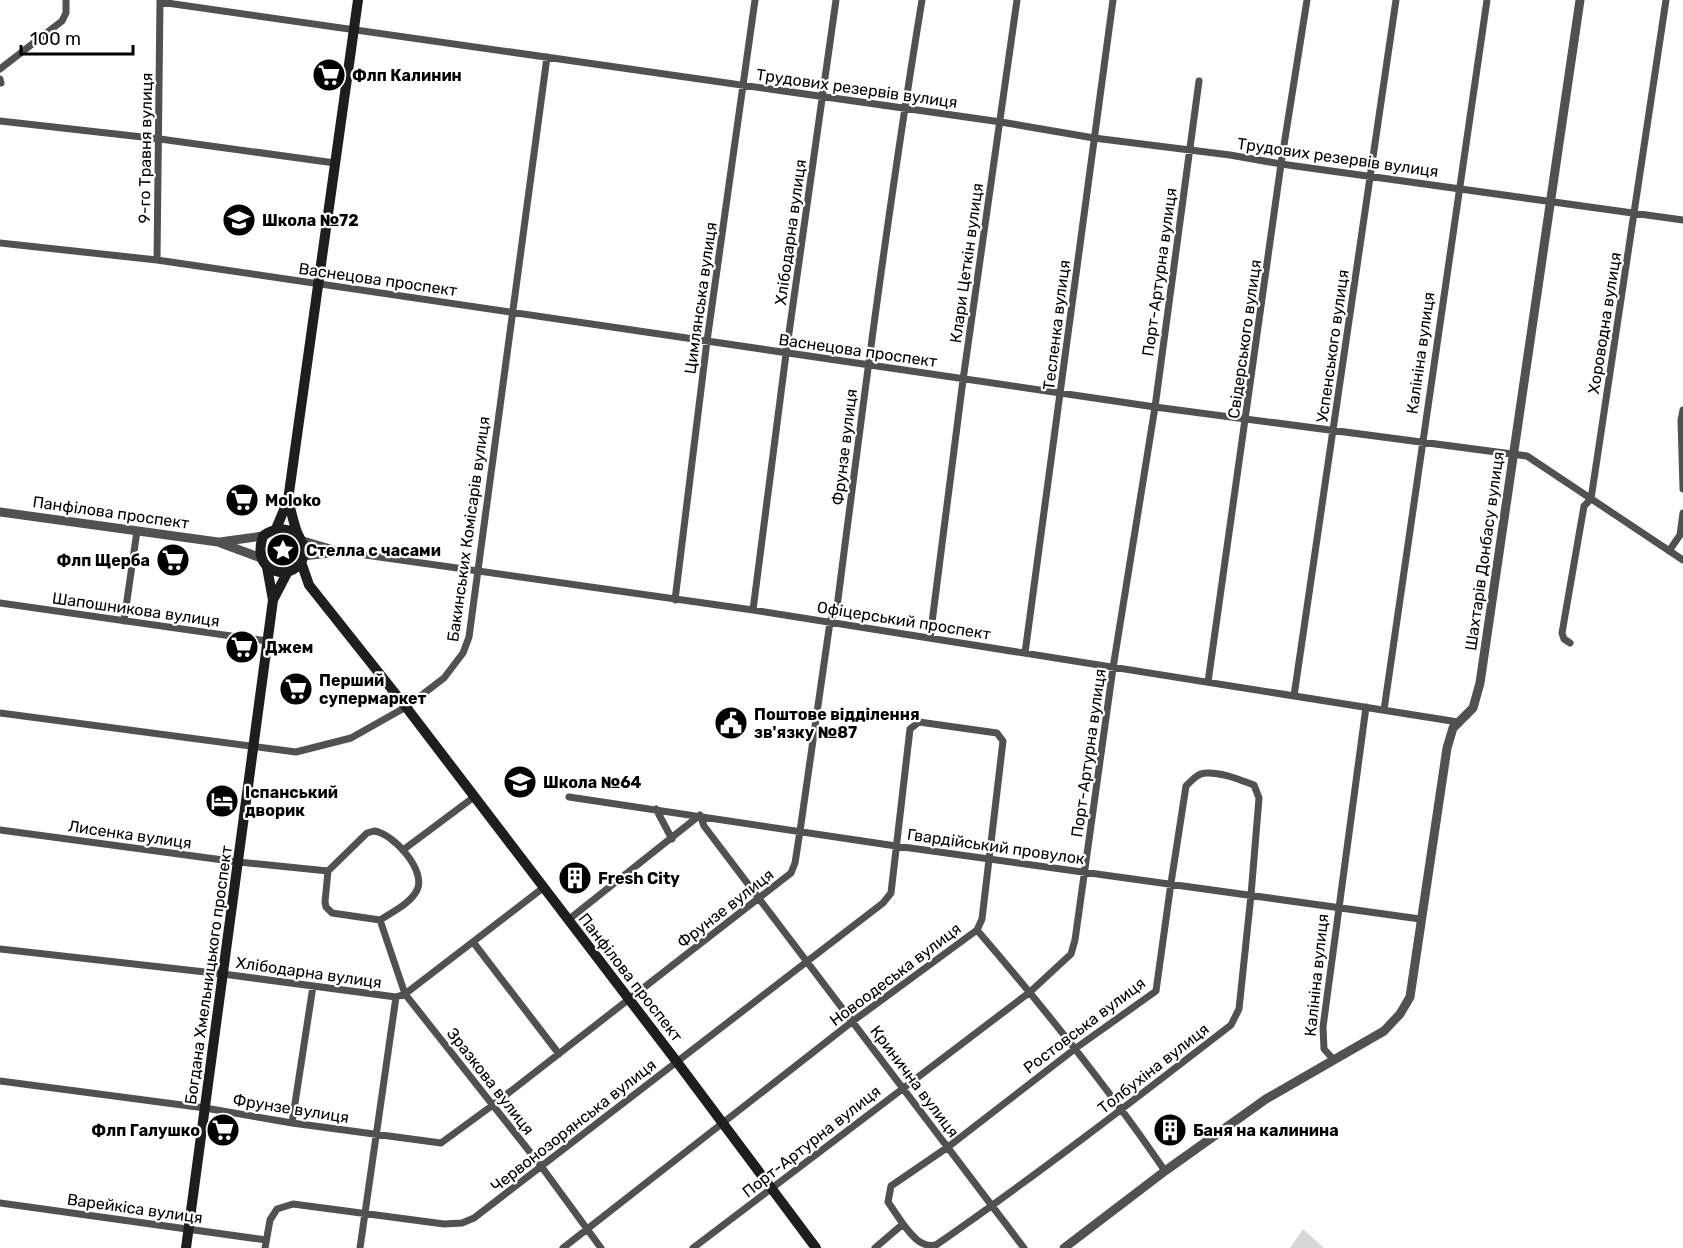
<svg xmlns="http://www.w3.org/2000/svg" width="1683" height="1248" font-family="Rubik,sans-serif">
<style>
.green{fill:#d8d8d8}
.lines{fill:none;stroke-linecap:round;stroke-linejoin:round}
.minor{stroke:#515151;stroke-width:7}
.tertiary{stroke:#515151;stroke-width:9}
.secondary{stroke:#1e1e1e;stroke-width:10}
.labels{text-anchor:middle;stroke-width:4.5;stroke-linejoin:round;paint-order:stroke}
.poi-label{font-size:16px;font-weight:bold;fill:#000;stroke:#fff;text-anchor:start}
.street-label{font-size:16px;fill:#000;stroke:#fff}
</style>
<rect width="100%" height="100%" fill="#fff"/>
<path class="green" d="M266 550a16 16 0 1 1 32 0a16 16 0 1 1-32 0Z
M1303,1229L1324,1248H1290Z"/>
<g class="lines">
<path class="minor" d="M160,2L1001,122L1094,138L1230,155L1281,164L1683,220
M0,69L62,21L66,13V0
M0,79L1,83
M0,121L160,139L335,163
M0,243L157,260L1155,407L1527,456L1683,560
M157,260L160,0
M1683,410L1681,420L1683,489
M300,539L344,552L753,610L1458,722
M1669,551L1680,535L1683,513
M303,557L339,553
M675,600L707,341L755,0
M0,603L267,641
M753,610L786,354L836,0
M124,621L137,531
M930,638L963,380L1017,0
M1570,643L1564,639L1562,633L1584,506L1591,499L1666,0
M1025,653L1113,0
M1208,682L1281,164L1307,0
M1294,696L1396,0
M1384,710L1487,0
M0,713L296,752L351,738L406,707L444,678L463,653L469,637L547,57
M569,797L896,846L1420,919
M656,809L672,839
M0,830L238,862L328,871
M374,831C393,833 427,871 417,890C411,903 392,912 380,920L332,913L326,907L325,902L328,871L367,833Z
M403,850L474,797
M380,920L405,994L541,1166L601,1248
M568,920L700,815L704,826L1024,1248
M977,930C1044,1008 1107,1086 1165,1171
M473,942L559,1054
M0,949L223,974L396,997L405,994L543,888
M1333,1059L1324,1049L1323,1027L1366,707
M0,1081L205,1108L292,1123L441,1143L493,1105L791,873L795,863L800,831L830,622L837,607C863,404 889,202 922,0
M292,1123L313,986
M0,1203L266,1240
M265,1248L270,1220L277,1209L293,1204L444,1224L462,1223L474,1218L883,903L891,893L910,729L919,722L997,733L1003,741L982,919L977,930L853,1021L563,1248
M360,1248L396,997
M693,1248L1030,992L1071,954L1075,940L1113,668L1155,407L1199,81
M875,1248L903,1224C912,1235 920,1248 936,1245C1037,1175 1134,1100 1231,1025L1239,1009L1251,895L1259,798L1254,785C1240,780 1222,772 1206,773C1198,773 1192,780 1186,786L1171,883L1156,991L1076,1048L948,1147L891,1186L888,1202L903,1224"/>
<path class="tertiary" d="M0,512L218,542L261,558
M220,542L263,536
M1064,1248L1165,1171L1266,1099L1384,1031L1400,1014L1410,997L1447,748L1453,728L1473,708L1480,683L1580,0"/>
<path class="secondary" d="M288,500C291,510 293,521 297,532C299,537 303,543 304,549C306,582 248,581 263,536C275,527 283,528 297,533
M276,529L288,500L358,0
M301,562L309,585L406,707L677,1062L816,1248
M273,600L287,573
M186,1248L273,600L267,567"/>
</g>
<defs>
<symbol id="supermarket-disc" viewBox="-11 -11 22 22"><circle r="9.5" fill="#000" stroke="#fff"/><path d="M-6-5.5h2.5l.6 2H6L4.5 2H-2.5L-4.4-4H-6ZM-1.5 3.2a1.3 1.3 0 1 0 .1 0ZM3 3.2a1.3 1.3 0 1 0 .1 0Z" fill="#fff"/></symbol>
<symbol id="school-disc" viewBox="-11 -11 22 22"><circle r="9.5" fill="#000" stroke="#fff"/><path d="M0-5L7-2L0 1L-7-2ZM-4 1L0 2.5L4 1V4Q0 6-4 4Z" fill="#fff"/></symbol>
<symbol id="sight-disc" viewBox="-11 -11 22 22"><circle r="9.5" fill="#000" stroke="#fff"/><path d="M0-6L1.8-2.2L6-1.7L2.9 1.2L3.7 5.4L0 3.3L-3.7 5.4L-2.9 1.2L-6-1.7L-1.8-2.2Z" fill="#fff"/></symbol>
<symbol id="civic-disc" viewBox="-11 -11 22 22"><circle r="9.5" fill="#000" stroke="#fff"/><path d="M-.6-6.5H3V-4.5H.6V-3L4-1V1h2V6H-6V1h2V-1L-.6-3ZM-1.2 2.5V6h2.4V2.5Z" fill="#fff"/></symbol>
<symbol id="hotel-disc" viewBox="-11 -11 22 22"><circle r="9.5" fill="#000" stroke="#fff"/><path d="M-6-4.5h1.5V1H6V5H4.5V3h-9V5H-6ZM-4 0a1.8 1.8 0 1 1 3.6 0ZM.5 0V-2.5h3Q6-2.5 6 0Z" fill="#fff"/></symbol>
<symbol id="building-disc" viewBox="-11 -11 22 22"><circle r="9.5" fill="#000" stroke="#fff"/><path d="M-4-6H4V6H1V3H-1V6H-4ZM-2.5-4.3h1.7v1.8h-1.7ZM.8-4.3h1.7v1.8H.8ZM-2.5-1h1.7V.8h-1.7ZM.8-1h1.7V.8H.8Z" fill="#fff"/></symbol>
</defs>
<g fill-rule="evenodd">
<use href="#supermarket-disc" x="310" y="56" width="38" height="38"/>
<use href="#school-disc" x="220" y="201" width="38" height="38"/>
<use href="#supermarket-disc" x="223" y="481" width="38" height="38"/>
<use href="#sight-disc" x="264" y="531" width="38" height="38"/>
<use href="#supermarket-disc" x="154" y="541" width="38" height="38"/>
<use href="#supermarket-disc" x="223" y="628" width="38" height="38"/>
<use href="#supermarket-disc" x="277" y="670" width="38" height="38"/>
<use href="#civic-disc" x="712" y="704" width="38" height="38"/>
<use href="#school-disc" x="501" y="763" width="38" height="38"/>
<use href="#hotel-disc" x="203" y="782" width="38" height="38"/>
<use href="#building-disc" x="556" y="859" width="38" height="38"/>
<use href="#supermarket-disc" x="204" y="1111" width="38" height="38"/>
<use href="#building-disc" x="1151" y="1111" width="38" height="38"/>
</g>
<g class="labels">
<g class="poi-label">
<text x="352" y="81">Флп Калинин</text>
<text x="262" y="226">Школа №72</text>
<text x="265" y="506">Moloko</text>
<text x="306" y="556">Стелла с часами</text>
<text x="150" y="566" text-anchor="end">Флп Щерба</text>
<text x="265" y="653">Джем</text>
<text x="319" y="686">Перший<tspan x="319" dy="18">супермаркет</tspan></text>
<text x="754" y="720">Поштове відділення<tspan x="754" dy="18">зв'язку №87</tspan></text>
<text x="543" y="788">Школа №64</text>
<text x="245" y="798">Іспанський<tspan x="245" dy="18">дворик</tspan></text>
<text x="598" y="884">Fresh City</text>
<text x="200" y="1136" text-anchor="end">Флп Галушко</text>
<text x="1193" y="1136">Баня на калинина</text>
</g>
<g class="street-label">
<text transform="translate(857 88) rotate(8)" y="6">Трудових резервів вулиця</text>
<text transform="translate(145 148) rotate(-89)" y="6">9-го Травня вулиця</text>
<text transform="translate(1338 157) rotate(8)" y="6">Трудових резервів вулиця</text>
<text transform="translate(790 232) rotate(-82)" y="6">Хлібодарна вулиця</text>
<text transform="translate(966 263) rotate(-82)" y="6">Клари Цеткін вулиця</text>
<text transform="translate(1159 272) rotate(-82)" y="6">Порт-Артурна вулиця</text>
<text transform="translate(378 279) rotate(8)" y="6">Васнецова проспект</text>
<text transform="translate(700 298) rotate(-82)" y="6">Цимлянська вулиця</text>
<text transform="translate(1604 323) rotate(-81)" y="6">Хороводна вулиця</text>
<text transform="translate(1056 325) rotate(-83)" y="6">Тесленка вулиця</text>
<text transform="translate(1244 339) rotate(-82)" y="6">Свідерського вулиця</text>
<text transform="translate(1332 346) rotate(-82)" y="6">Успенського вулиця</text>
<text transform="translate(858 350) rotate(8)" y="6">Васнецова проспект</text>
<text transform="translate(1420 353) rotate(-82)" y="6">Калініна вулиця</text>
<text transform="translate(844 447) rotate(-83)" y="6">Фрунзе вулиця</text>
<text transform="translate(111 512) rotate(8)" y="6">Панфілова проспект</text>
<text transform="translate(468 529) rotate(-82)" y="6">Бакинських Комісарів вулиця</text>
<text transform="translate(1484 551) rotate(-82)" y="6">Шахтарів Донбасу вулиця</text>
<text transform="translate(136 609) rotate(8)" y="6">Шапошникова вулиця</text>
<text transform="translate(904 620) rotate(9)" y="6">Офіцерський проспект</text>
<text transform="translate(1088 753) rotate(-82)" y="6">Порт-Артурна вулиця</text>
<text transform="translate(130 834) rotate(8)" y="6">Лисенка вулиця</text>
<text transform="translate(996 846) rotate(8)" y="6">Гвардійський провулок</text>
<text transform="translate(725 908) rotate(-38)" y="6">Фрунзе вулиця</text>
<text transform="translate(309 972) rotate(8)" y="6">Хлібодарна вулиця</text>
<text transform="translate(895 974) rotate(-37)" y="6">Новоодеська вулиця</text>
<text transform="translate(208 975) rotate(-82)" y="6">Богдана Хмельницького проспект</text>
<text transform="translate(1316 975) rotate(-84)" y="6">Калініна вулиця</text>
<text transform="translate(631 977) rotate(52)" y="6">Панфілова проспект</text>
<text transform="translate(1084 1025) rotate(-37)" y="6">Ростовська вулиця</text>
<text transform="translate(1153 1068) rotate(-38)" y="6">Толбухіна вулиця</text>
<text transform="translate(491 1081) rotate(52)" y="6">Зразкова вулиця</text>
<text transform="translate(915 1081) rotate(53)" y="6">Кринична вулиця</text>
<text transform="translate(291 1108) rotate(9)" y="6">Фрунзе вулиця</text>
<text transform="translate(573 1125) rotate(-38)" y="6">Червонозорянська вулиця</text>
<text transform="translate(811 1141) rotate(-38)" y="6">Порт-Артурна вулиця</text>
<text transform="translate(135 1208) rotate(8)" y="6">Варейкіса вулиця</text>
</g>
</g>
<path d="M21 45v9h112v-9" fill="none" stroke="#000000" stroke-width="3"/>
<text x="30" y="45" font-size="18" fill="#000000" stroke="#ffffff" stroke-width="4.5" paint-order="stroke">100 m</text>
</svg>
